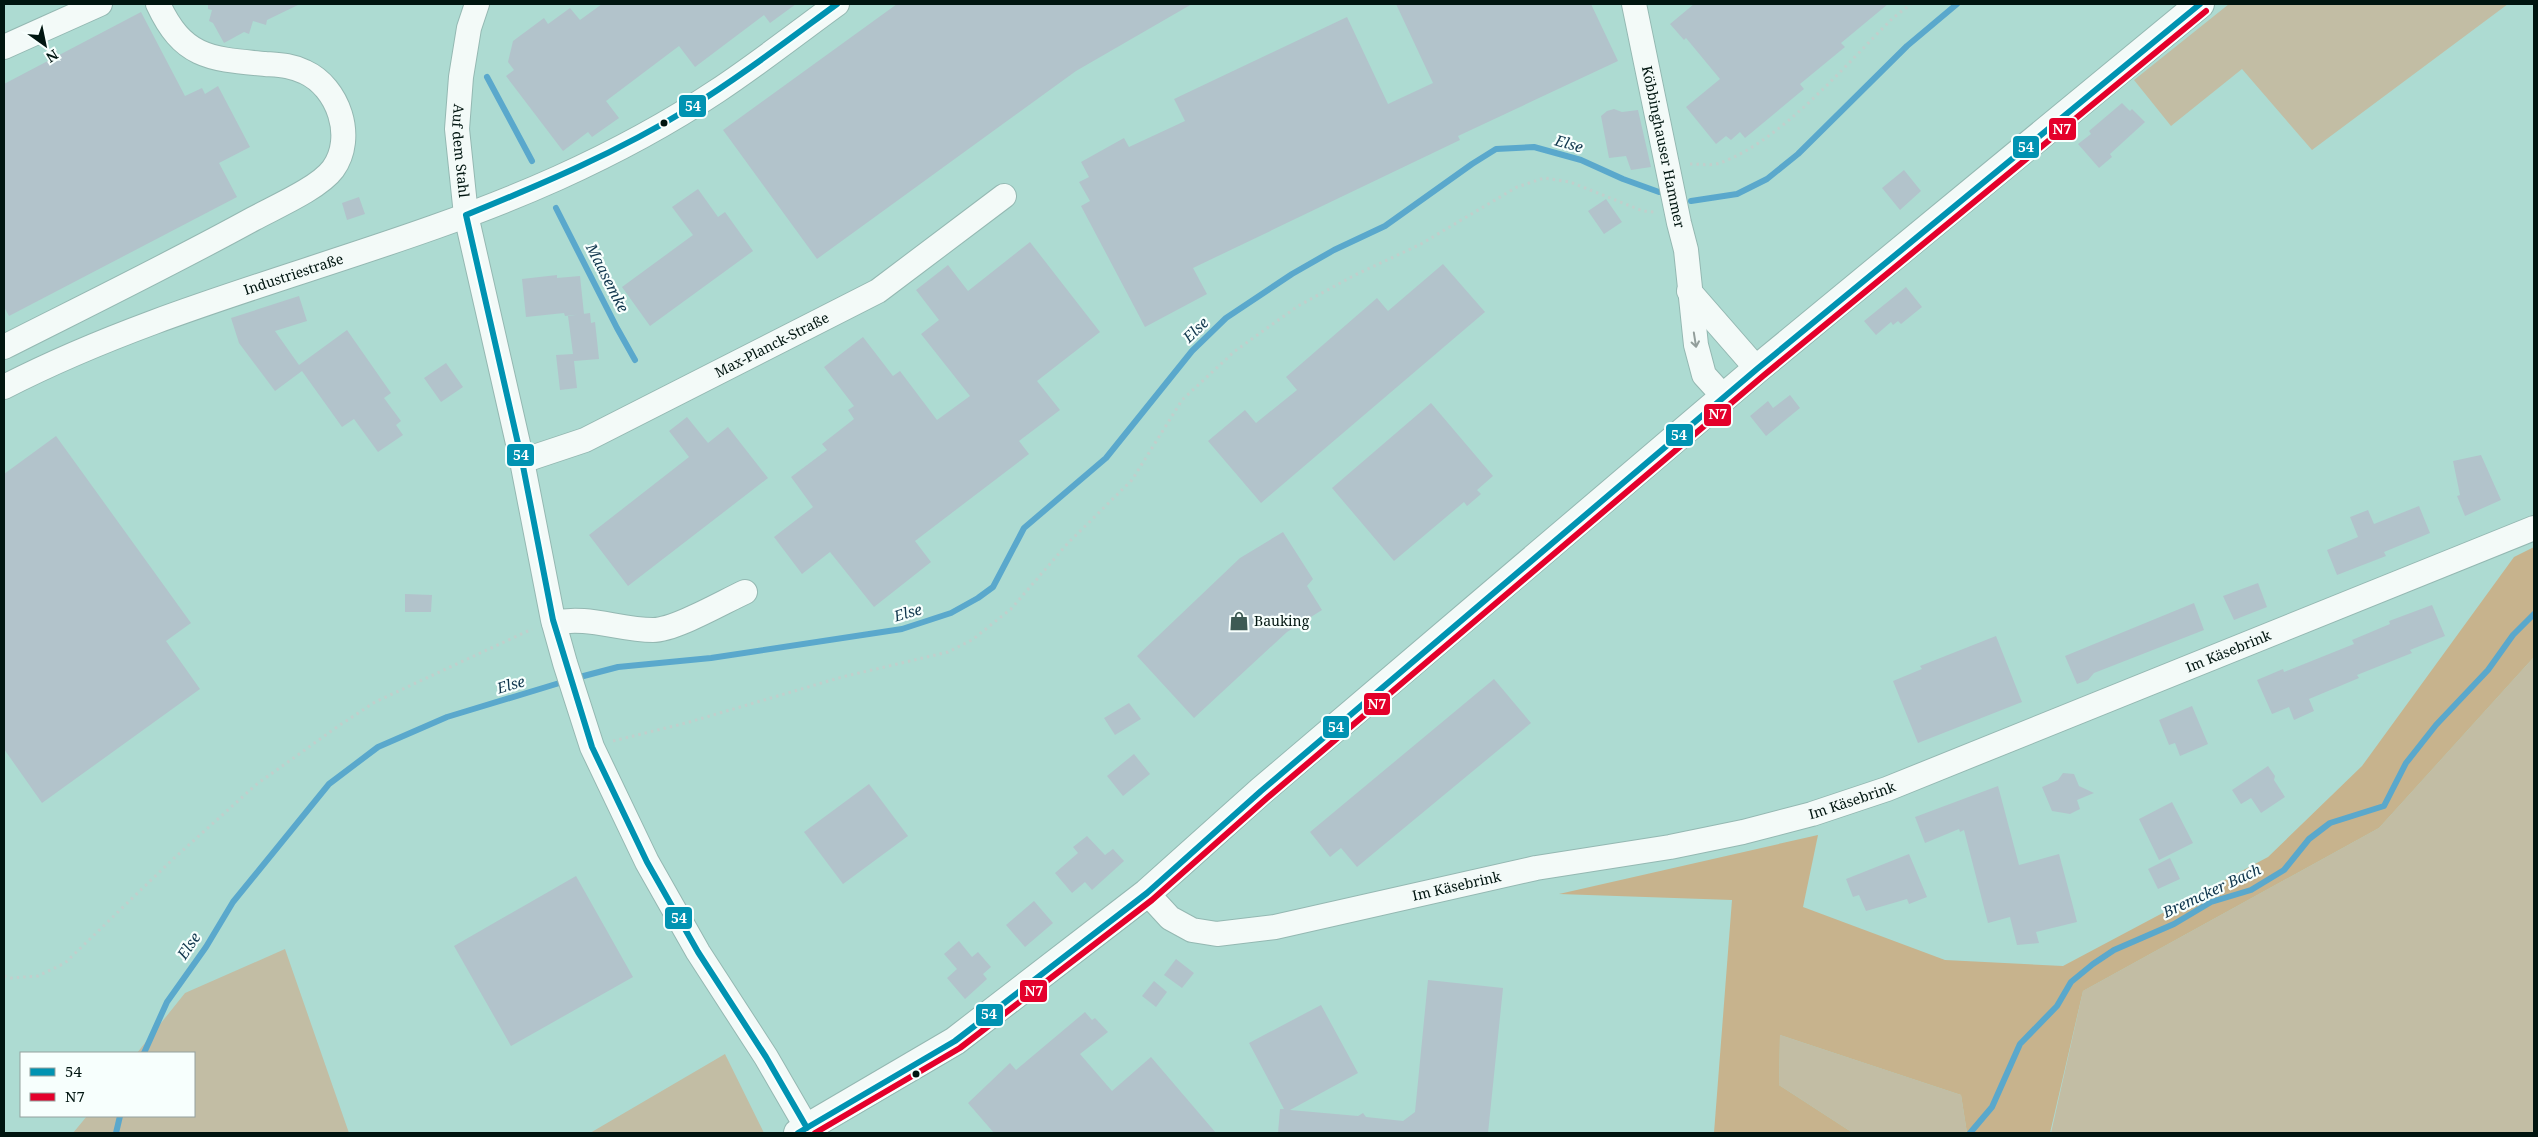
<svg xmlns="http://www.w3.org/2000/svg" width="2538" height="1137" font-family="'Noto Serif',serif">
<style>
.green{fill:#c2bda4}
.forest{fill:#c7b38d}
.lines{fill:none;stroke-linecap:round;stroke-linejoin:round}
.stream{stroke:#5aa8cc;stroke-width:6}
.building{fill:#b2c3cb}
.minor-casing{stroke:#94b8b2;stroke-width:26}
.major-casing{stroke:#94b8b2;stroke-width:30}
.path{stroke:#c1cfcc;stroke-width:3;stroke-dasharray:2.5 4;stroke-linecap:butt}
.minor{stroke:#f3faf8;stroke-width:24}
.major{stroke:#f3faf8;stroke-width:28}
.bus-1-casing{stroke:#f7fffd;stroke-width:10}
.bus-2-casing{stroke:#f7fffd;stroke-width:10}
.bus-1{stroke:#0093b2;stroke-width:6}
.bus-2{stroke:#e4002b;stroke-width:6}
.oneway{stroke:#929e9b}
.bus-dot{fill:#001510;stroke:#f7fffd;stroke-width:2}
.labels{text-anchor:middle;stroke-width:4.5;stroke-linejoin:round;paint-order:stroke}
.street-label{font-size:14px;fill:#001510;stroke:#f7fffd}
.poi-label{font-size:14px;fill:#001510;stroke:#f7fffd;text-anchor:start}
.water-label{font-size:15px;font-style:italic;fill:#10364d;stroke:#f7fffd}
.line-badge{stroke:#f7fffd;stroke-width:2}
.badge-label{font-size:14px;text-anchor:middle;font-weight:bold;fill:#fff}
</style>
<rect width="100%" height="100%" fill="#addbd2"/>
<path class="green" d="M2229,4H2508L2312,150L2242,69L2171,126L2134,80Z
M2534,657V1133H2051L2083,991L2379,828Z
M285,949L349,1133H73L87,1116H194V1053H137L185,993Z
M1780,1035L1961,1095L1967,1133H1853L1779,1085Z
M725,1054L764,1133H590Z"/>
<path class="forest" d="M2534,547V657L2379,828L2083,991L2050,1133H1967L1961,1095L1780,1035L1779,1085L1853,1133H1714L1732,900L1559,894L1818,835L1803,907L1945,960L2063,966L2268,857L2362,766L2514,557Z"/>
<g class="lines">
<path class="stream" d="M487,77L532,161
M1691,201L1737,194L1767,179L1798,154L1907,46L1957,4
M556,208L617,328L635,360
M576,678L618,667L711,658L902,629L951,613L978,598L993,587L1024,528L1106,458L1192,351L1226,318L1292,274L1334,250L1385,226L1472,164L1496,149L1534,147L1581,160L1623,179L1659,192
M144,1053L167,1002L206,947L233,902L329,784L378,747L447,717L566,681
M116,1133L120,1116
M1970,1133L1992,1107L2020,1044L2057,1006L2071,982L2093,964L2114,950L2174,924L2211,902L2251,890L2284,870L2309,839L2330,823L2384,806L2406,763L2436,725L2488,670L2513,635L2534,614"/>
</g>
<path class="building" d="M208,4H300L267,20L266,25L253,21L249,34L244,32L224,43L213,23L209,21L212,10L208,9Z
M602,4H796L770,23L764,15L695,67L679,46L606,101L619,118L592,137L588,132L563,151L506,76L514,70L508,62L513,41L544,18L548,24L570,8L580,20Z
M897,4H1192L1076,71L817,259L723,130Z
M1396,4H1591L1618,61L1458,136L1460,140L1193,268L1207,294L1145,327L1081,206L1090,201L1079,182L1089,177L1081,162L1124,138L1129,147L1185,121L1174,99L1347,17L1388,104L1433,83Z
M1694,4H1888L1841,43L1845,47L1800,84L1804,89L1745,138L1740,132L1731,140L1726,136L1716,144L1686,107L1720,79L1686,38L1684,40L1670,24Z
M141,12L185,96L202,88L205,94L218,86L250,147L219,163L237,197L9,316L4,307V84Z
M2122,103L2130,111L2132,109L2145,122L2110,154L2112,157L2099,168L2078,144L2091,134L2089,131Z
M1614,109L1622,112L1638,110L1651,167L1631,170L1626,156L1609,158L1601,116L1607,111Z
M1904,170L1921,191L1900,210L1882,188Z
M698,189L718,217L725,212L753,251L650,326L622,287L693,235L672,207Z
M359,197L365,214L347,220L342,203Z
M1606,199L1622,222L1604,234L1588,211Z
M1030,242L1100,332L1037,381L1060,410L1019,441L1029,454L915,541L931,562L874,607L830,552L802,574L774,537L813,507L791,477L827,450L822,444L854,419L848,410L854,406L824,367L863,337L893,376L900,371L937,420L970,396L921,334L939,320L916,290L948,265L968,291Z
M1443,264L1485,312L1261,503L1208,441L1245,410L1256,423L1297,390L1286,377L1377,298L1388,311Z
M557,275V278L580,276L584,314L565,316L564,313L526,317L522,279Z
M1906,287L1922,307L1901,324L1898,321L1893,325L1891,322L1876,335L1864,321Z
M299,296L307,321L275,331L299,365L347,330L391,393L384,398L401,421L396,425L403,435L378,452L354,419L342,427L302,371L275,391L239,343L231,318Z
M590,313L591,323L595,322L599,359L574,361L577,388L560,390L556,355L573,354L568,316Z
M446,363L463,387L441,402L424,378Z
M1790,395L1800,408L1766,436L1750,416L1768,401L1773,408Z
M1431,403L1493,476L1477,490L1481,494L1467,506L1464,502L1394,561L1332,488Z
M687,417L708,443L728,427L768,478L628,586L589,535L689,457L669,431Z
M56,436L191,623L166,641L200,689L42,803L4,749V474Z
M2481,455L2501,500L2465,516L2457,496L2460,495L2453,461Z
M2419,506L2430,533L2384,552L2386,556L2337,575L2327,550L2358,537L2350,517L2368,510L2374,524Z
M1283,532L1313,579L1307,586L1322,610L1287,632L1194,718L1137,656L1240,558Z
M2258,583L2267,607L2234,620L2223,596Z
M405,594L432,595L431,612H405Z
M2194,603L2204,630L2094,673L2088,680L2077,684L2065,656Z
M2432,605L2445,636L2410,650L2412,653L2357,675L2359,678L2309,699L2314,711L2294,720L2289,707L2272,714L2257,680L2283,669L2284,672L2354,644L2352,640L2390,624L2389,621Z
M1996,636L2022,702L1918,743L1893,681L1922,669L1920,666Z
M1494,679L1531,723L1357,867L1341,848L1330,857L1310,832Z
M1129,703L1141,719L1115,735L1104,718Z
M2192,706L2208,744L2180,756L2175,743L2169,745L2159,720Z
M1134,754L1150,774L1123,796L1107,776Z
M2268,766L2275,776L2274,780L2285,797L2261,813L2251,798L2241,804L2232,790Z
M2063,773L2074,774L2079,786L2094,793L2077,800L2080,809L2070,814L2052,811L2042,787L2058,780Z
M869,784L908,836L843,884L804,832Z
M1998,786L2019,865L2059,854L2074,910L2077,922L2036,932L2039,943L2017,945L2010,917L1988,923L1964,830L1960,832L1959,829L1925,843L1915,817Z
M2172,802L2193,843L2159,860L2139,819Z
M1087,836L1105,855L1113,849L1124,861L1092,890L1085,882L1072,893L1055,873L1078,853L1073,847Z
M1909,854L1927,897L1909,904L1907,899L1866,911L1859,895L1853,897L1846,879Z
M2170,858L2180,879L2158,889L2148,869Z
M576,876L633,977L511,1046L454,946Z
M1034,901L1053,923L1025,947L1006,925Z
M959,941L972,957L978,952L991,967L983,974L987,979L965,999L947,978L957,969L944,954Z
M1176,959L1194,973L1182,988L1164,975Z
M1428,980L1503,988L1488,1133H1278L1280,1109H1284L1249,1043L1321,1005L1358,1073L1290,1110L1358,1116L1363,1113L1366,1117L1403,1121L1415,1112Z
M1154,981L1167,992L1156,1007L1142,996Z
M1085,1012L1092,1020L1095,1018L1108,1032L1080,1054L1112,1091L1151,1057L1216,1133H994L968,1103L1010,1063L1016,1070Z"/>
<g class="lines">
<defs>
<g id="minor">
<path id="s1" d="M477,4L469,28L461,77L457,129L466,215L522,461L553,620L565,663L592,747L647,862L698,952L766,1057L810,1133"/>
<path id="s2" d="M1634,4L1679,223L1686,250L1696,345L1704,375L1724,397"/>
<path d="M4,47L100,4"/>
<path d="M1689,291L1757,369"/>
<path d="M4,347C87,305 171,264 253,219C275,207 319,188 333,169C356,137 338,87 305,72C291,65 279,65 265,64C210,59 183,58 158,4"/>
<path id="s3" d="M4,387C181,296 378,259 558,178C611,154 669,123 717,91C758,64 797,33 837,4"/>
<path id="s4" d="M522,461L585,440L878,291L1004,196"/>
<path d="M554,623C587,615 619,630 653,630C675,630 723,602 745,592"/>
<path id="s5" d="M1147,893L1170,918L1192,930L1217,934L1275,927L1536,868L1670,847L1743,832L1812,814L1887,789L2534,528"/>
</g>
<path id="major" d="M798,1133L955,1041L1147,893L1261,791L1757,369L2200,4"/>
</defs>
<use href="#minor" class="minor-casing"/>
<use href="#major" class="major-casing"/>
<path class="path" d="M1690,164C1699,164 1712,166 1720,163C1783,140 1845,65 1893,18L1911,4
M613,741L686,723L842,677L948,652L972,640L1011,609L1068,543L1132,480L1182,400L1235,351L1298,306L1355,275L1421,244L1517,187L1544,178L1570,182L1643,211L1654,212
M4,976L11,978L38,976L65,963L172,860L257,784L337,727L375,702L532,629"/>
<use href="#minor" class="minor"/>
<use href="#major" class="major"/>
<defs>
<path id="bus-1" d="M466,215L522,461L553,620L592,747L647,862L698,952L766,1057L807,1128
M466,215C542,184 618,152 688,109C740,77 788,40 837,4
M798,1133L955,1041L1147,893L1261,791L1757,369L2200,4"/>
<path id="bus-2" d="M815,1133L960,1048L1152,900L1267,798L1763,376L2206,11"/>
</defs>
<use href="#bus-1" class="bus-1-casing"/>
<use href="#bus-2" class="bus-2-casing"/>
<use href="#bus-1" class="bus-1"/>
<use href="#bus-2" class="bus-2"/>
</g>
<defs><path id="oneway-shaft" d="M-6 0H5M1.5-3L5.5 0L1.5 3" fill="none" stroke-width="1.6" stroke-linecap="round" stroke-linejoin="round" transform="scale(1.25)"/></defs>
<use class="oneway" href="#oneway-shaft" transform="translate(1695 340) rotate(81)"/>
<defs>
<symbol id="shop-bare" viewBox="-9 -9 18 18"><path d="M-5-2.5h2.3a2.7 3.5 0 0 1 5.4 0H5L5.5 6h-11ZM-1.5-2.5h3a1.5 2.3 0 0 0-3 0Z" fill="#3d5a54" stroke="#f7fffd" stroke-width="2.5" paint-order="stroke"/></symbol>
</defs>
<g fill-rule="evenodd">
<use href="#shop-bare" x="1225" y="607" width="28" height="28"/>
</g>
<g class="bus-dot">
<circle cx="664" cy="123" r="4.5"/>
<circle cx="916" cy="1074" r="4.5"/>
</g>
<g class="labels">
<g class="street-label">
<text dy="5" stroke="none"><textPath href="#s2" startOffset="146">Köbbinghauser Hammer</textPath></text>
<text dy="5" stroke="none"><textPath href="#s1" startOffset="149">Auf dem Stahl</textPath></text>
<text dy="5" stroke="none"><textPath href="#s3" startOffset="311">Industriestraße</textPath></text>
<text dy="5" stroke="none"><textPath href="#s4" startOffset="276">Max-Planck-Straße</textPath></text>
<text dy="5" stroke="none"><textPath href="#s5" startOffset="1139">Im Käsebrink</textPath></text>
<text dy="5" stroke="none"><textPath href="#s5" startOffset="734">Im Käsebrink</textPath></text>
<text dy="5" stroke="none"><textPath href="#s5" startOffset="329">Im Käsebrink</textPath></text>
</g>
<g class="poi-label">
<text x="1254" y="626">Bauking</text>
</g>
<g class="water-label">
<text transform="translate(1569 144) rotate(16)" y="5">Else</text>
<text transform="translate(607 278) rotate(63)" y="5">Maasemke</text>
<text transform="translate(1196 330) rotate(-44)" y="5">Else</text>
<text transform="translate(908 613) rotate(-16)" y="5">Else</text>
<text transform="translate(511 685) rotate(-16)" y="5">Else</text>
<text transform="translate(2212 891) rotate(-25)" y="5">Bremcker Bach</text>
<text transform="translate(189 946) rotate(-56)" y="5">Else</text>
</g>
</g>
<g class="line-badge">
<rect x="678" y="94" width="29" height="24" rx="5" fill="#0093b2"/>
<rect x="2048" y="117" width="29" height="24" rx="5" fill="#e4002b"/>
<rect x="2012" y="135" width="28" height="24" rx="5" fill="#0093b2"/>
<rect x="1703" y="403" width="29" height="24" rx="5" fill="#e4002b"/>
<rect x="1665" y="423" width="29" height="24" rx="5" fill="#0093b2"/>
<rect x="506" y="443" width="29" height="24" rx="5" fill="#0093b2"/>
<rect x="1363" y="692" width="28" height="24" rx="5" fill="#e4002b"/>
<rect x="1322" y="715" width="28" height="24" rx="5" fill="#0093b2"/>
<rect x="664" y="906" width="29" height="24" rx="5" fill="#0093b2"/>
<rect x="1019" y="979" width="29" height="24" rx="5" fill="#e4002b"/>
<rect x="975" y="1003" width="29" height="24" rx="5" fill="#0093b2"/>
</g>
<g class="badge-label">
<text x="693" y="111">54</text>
<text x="2062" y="134">N7</text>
<text x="2026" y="152">54</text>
<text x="1718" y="419">N7</text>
<text x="1679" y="440">54</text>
<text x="521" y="460">54</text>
<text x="1377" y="709">N7</text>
<text x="1336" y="732">54</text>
<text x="679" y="923">54</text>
<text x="1034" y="996">N7</text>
<text x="989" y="1019">54</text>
</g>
<rect width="2538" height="1137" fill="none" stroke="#001510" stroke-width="10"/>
<rect x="20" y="1052" width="175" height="65" fill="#f7fffd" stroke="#94a19e"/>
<rect x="30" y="1068" width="25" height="8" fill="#0093b2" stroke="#94a19e"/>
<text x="65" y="1077" font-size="15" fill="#001510">54</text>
<rect x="30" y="1093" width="25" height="8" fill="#e4002b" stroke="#94a19e"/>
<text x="65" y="1102" font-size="15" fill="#001510">N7</text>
<g transform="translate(45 45) rotate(147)" stroke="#f7fffd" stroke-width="4" paint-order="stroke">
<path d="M0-4L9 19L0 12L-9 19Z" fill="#001510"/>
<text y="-8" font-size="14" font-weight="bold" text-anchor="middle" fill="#001510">N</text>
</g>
</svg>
